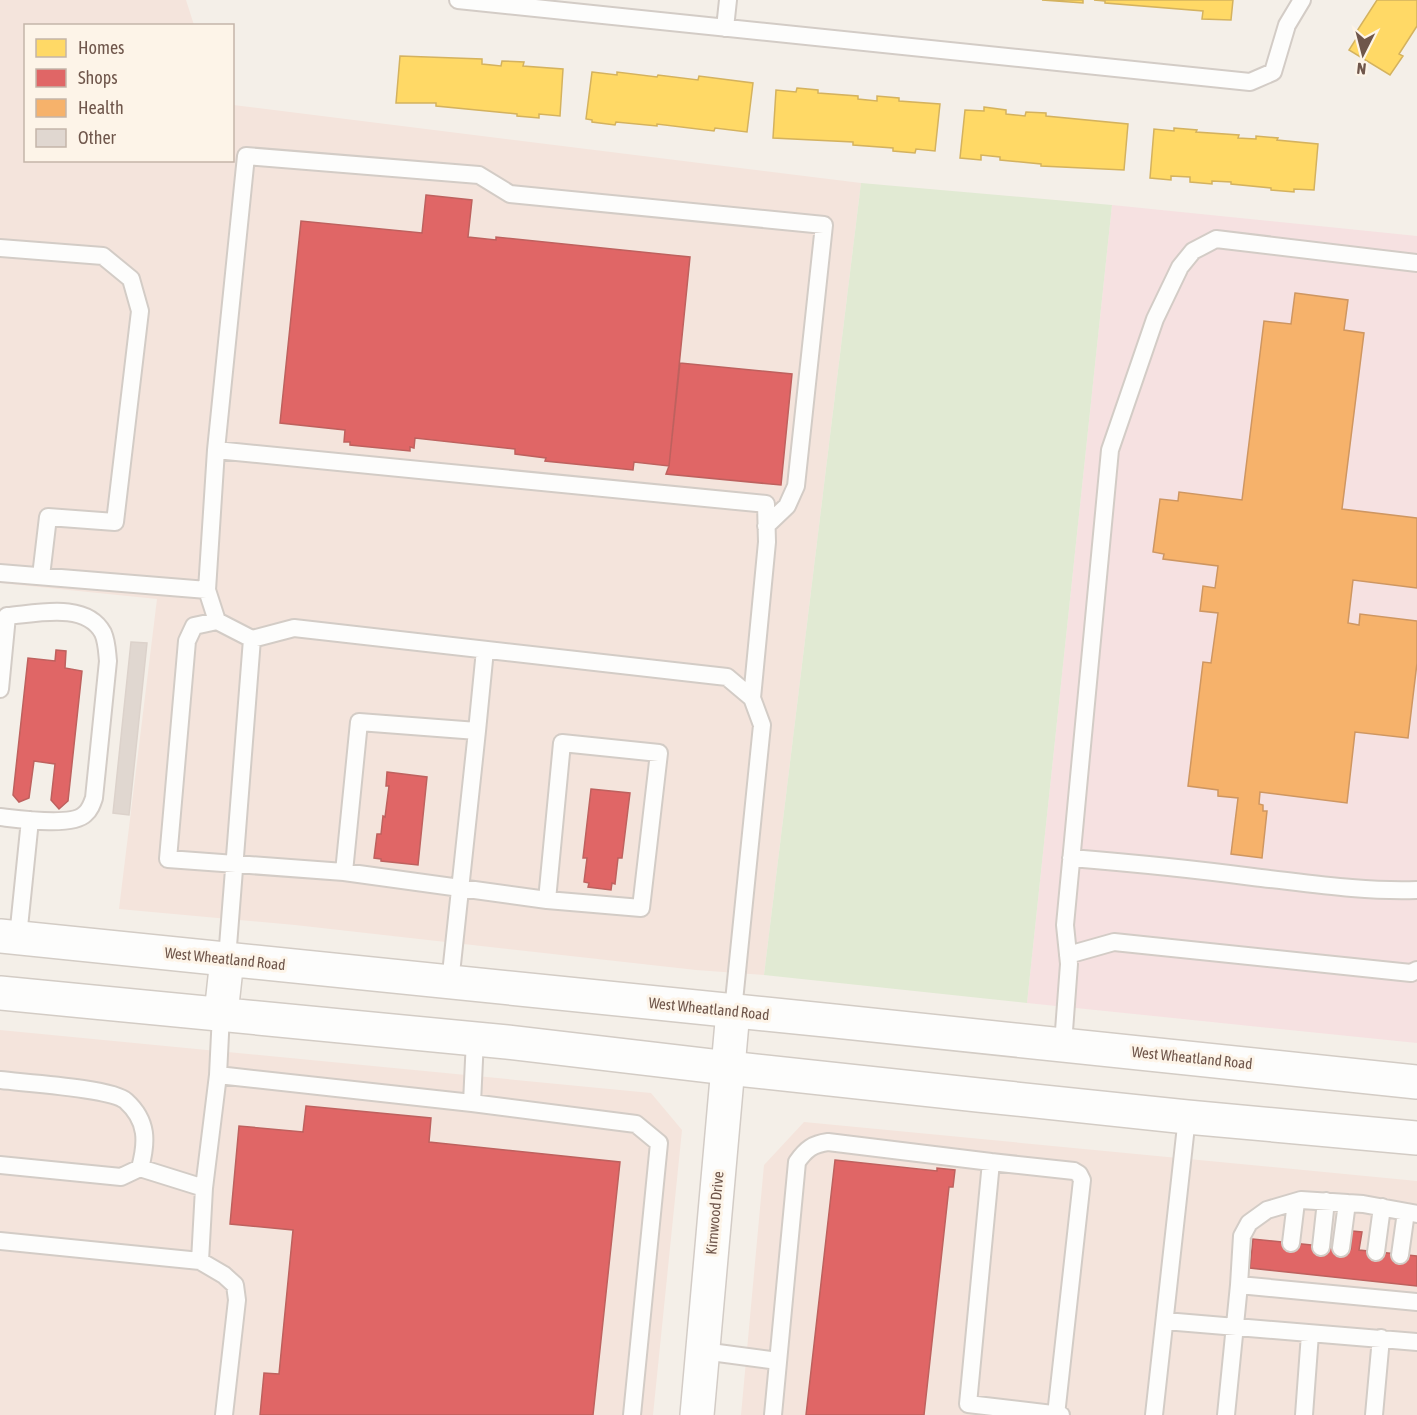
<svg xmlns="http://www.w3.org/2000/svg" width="1417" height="1415" font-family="'Asap Condensed',sans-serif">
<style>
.commercial{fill:#f4e4dc}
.medical{fill:#f6e1e1}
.green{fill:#e1ead3}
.homes{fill:#ffd966;stroke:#d4b25e;stroke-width:1.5}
.shops{fill:#e06666;stroke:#be615e;stroke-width:1.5}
.health{fill:#f6b26b;stroke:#ce9661;stroke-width:1.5}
.building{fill:#e0d7d0;stroke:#dcd2cb;stroke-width:1.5}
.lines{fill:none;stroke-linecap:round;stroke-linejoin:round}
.service-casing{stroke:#d3ccc6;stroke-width:20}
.tertiary-casing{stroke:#d3ccc6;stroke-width:36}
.secondary-casing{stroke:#d3ccc5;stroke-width:36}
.service{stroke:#fdfdfc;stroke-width:16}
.tertiary{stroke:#fdfdfc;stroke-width:33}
.secondary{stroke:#fdfdfc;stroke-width:33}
.labels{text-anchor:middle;stroke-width:6;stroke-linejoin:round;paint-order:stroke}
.street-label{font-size:15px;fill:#6f564b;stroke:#fdf4e8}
</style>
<rect width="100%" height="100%" fill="#f4efe8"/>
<path class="commercial" d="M0,0H186L194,25L26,26V160H232L233,105L861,183L764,975L696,970L295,925L119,909L157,599L0,583Z
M0,1030L651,1093L682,1130L653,1415H0Z
M804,1122L1417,1181V1415H741L764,1165Z"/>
<path class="medical" d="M1112,205L1417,236V1043L1027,1003Z"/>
<path class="green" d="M861,183L1112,205L1027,1003L764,975Z"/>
<path class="homes" d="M1042,0H1083V3Z
M1094,0H1233L1231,20L1202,19L1203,11L1105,3V1Z
M1377,0H1417V26L1399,54L1403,56L1390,75L1349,50L1358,36L1355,34Z
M400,56L482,59V64L501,66L502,61L524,62L523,66L563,69L560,116L539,114V118L517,116V114L436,106V103H396Z
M592,72L617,75V72L657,77L658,75L698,80L699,76L753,83L747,132L715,128L714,131L657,124V126L616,122L615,125L592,122V120L586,119Z
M797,88L818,90V93L858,96V99L877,101V96L899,98V101L940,104L935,151L916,149L915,153L893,151V148L853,145V142L773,138L776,90L796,92Z
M984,107L1006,110V114L1025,116L1026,112L1046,113V116L1128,124L1124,170L1041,166V164L1000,160V157L981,155V160L960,158L965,110L984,111Z
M1174,128L1197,130L1196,132L1239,135L1238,138L1256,139V136L1278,138L1277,140L1318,144L1314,190L1294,189V192L1271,190V188L1231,184V182L1212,181V184L1190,182V177L1171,176V180L1150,178L1154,129L1174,131Z"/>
<path class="shops" d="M426,195L472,200L468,237L496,240V237L690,257L669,466L634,462L633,470L545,461L546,458L515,454V449L415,438L414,448L410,447V451L350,445V442H344L345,430L280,423L301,221L422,233Z
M680,363L792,374L781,485L666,474L669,466Z
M56,650L66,651L65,668L82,671L68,801L59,809L51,800L55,764L34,761L29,798L19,802L13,795L28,658L55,661Z
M387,772L427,777L418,865L381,861V859L374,858L377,834H381L383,816L385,817L389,786H386Z
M591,789L630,793L622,858H618L615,884L612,883L611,890L588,887L589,883L584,882L587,858H583Z
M306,1106L431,1118L429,1142L620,1162L593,1415H260L264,1373L279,1374L293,1230L230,1224L239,1126L303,1132Z
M835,1160L937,1171V1168L955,1170L953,1187H949L924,1415H806Z
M1352,1231L1362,1232L1359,1250L1417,1256V1286L1250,1268L1253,1239L1351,1249Z"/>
<path class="health" d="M1295,293L1348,300L1344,330L1364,333L1342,509L1417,518V588L1353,580L1348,623L1359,625L1360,614L1417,621V663L1408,738L1355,732L1347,803L1260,792L1259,804L1263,805V811H1267L1262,858L1231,854L1238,798L1218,796V790L1188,786L1203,662L1211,663L1218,613L1200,611L1203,586L1215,588L1218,566L1163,559L1164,554L1153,552L1160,499L1178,501L1179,492L1242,500L1264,321L1291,324Z"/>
<path class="building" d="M131,642L147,643L129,815L113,813Z"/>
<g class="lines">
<defs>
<path id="service" d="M458,0L1250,82L1273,72L1287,25L1302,0
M725,28L728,0
M0,248L103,256L131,279L140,311L115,522L48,517L41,576
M216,450L246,156L479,175L510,194L824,225L796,486L787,506L766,526
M0,573L207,590L217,621L252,639L227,959
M207,590L216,450L766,504L767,542L752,698
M217,621L194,626L187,641L168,859L344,872
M252,639L294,628L727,677L752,698L762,725L733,1011
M0,689L7,616C35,614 86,601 103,633C107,642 107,652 108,661L94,798C92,804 90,810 85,814C72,827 18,819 0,817
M477,731L485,650
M562,743L659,753L641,908L547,900Z
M1071,858C1132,863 1193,869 1253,877C1307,883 1363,892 1417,890
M18,937L30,820
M1068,955L1114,942L1411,973L1417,970
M450,983L477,731L359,722L344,872L547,900
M221,1014L218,1075L472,1103L636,1124L659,1143L632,1415
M1063,1044L1069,964L1065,925L1110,450L1155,319L1180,267L1193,251L1216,239L1417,263
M218,1075L204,1188L200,1261L224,1275L235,1285L237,1300L224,1415
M0,1080C24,1083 112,1088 126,1101C148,1121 147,1142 140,1168L121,1177L0,1165
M472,1103L475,1039
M991,1162L1074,1171L1079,1174L1082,1180L1056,1415
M140,1168L204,1188
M0,1241L200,1261
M1291,1243L1296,1202
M1321,1247L1326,1201
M1341,1248L1347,1203
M1376,1252L1382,1207
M1400,1255L1406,1212
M1239,1285L1242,1236L1249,1223L1267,1210L1301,1200L1363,1204L1417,1214
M1165,1321L1417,1342
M703,1351L778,1361
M773,1415L797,1162C806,1149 813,1144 828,1142L991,1162L968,1404L1061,1415
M1154,1415L1187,1117
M1226,1415L1239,1285L1417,1302
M1304,1415L1310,1334
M1374,1415L1381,1338"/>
<path id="tertiary" d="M697,1415L733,1011"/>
<path id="secondary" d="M0,936C472,985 945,1031 1417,1082
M0,993L507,1042L728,1068L978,1095L1187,1117L1417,1138
M221,1014L227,959"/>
</defs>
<use href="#service" class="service-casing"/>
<use href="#tertiary" class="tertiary-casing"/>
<use href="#secondary" class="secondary-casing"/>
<use href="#service" class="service"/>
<use href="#tertiary" class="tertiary"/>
<use href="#secondary" class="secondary"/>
</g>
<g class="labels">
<g class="street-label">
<text transform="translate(225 959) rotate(6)" y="5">West Wheatland Road</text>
<text transform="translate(709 1009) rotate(6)" y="5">West Wheatland Road</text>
<text transform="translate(1192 1058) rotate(6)" y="5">West Wheatland Road</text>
<text transform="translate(715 1213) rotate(-85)" y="5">Kirnwood Drive</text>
</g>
</g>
<rect x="24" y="24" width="210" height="138" fill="#fdf4e8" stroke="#c4b5a9" stroke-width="1.5"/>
<rect x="36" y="39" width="30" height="18" fill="#ffd966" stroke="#c4b5a9" stroke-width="1.5"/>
<text x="78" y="54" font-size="18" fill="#6f564b">Homes</text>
<rect x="36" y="69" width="30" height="18" fill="#e06666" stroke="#c4b5a9" stroke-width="1.5"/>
<text x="78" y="84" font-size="18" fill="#6f564b">Shops</text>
<rect x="36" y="99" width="30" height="18" fill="#f6b26b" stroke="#c4b5a9" stroke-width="1.5"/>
<text x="78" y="114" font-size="18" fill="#6f564b">Health</text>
<rect x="36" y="129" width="30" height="18" fill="#e0d7d0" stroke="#c4b5a9" stroke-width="1.5"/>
<text x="78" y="144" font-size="18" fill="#6f564b">Other</text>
<g transform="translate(1363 54) rotate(186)" stroke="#fdf4e8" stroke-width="4.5" paint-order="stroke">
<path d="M0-4.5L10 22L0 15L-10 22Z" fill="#6f564b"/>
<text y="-9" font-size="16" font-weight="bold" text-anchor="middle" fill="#6f564b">N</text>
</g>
</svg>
